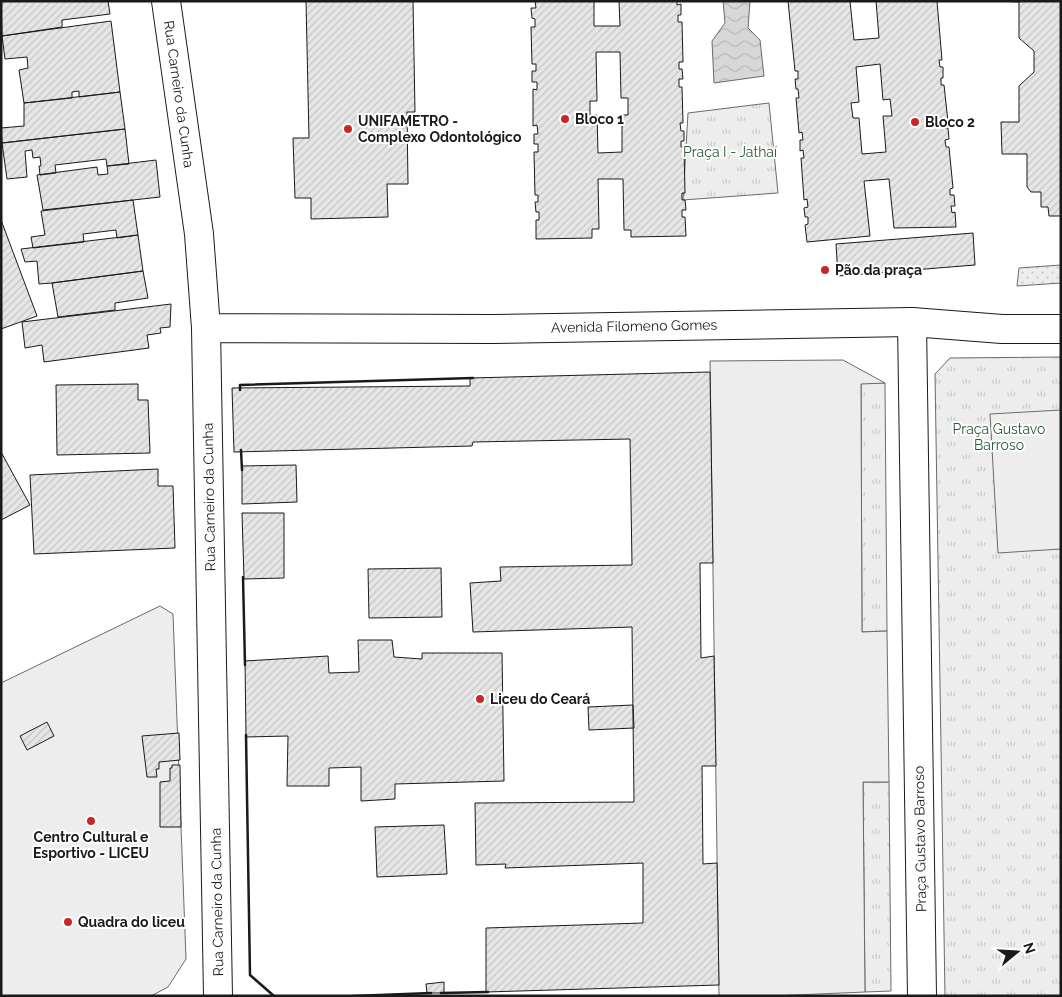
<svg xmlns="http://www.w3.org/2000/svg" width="1062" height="997" font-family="Raleway,sans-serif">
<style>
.grass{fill:url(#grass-tufts);stroke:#6a6a6a}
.garden{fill:url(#garden-dots);stroke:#6a6a6a}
.built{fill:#ededed;stroke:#6a6a6a}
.water{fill:url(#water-waves);stroke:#6a6a6a}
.building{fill:url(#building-hatch);stroke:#1a1a1a;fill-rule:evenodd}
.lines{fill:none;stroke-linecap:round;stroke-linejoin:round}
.street-casing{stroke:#1a1a1a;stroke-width:30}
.secondary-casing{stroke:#1a1a1a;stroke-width:30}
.street{stroke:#fff;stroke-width:28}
.secondary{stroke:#fff;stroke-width:28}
.wall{stroke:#1a1a1a;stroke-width:2.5}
.poi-dot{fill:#c62828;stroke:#fff;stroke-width:2}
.labels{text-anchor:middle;stroke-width:4;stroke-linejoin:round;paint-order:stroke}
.street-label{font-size:14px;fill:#1a1a1a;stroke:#fff}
.poi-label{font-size:14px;font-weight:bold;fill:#1a1a1a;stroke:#fff;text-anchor:start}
.park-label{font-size:14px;fill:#2b5a34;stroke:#fff}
</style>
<defs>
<pattern id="grass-tufts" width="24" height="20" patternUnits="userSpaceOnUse" patternTransform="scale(1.25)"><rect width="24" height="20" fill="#ededed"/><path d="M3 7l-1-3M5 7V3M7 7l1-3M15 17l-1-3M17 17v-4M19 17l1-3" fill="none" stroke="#cbcbcb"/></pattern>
<pattern id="garden-dots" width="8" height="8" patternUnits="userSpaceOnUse" patternTransform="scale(1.25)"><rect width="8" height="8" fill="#ededed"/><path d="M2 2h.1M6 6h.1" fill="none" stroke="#cbcbcb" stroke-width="1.8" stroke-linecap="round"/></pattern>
<pattern id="water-waves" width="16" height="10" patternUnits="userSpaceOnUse" patternTransform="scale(1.25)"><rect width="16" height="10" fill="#d7d7d7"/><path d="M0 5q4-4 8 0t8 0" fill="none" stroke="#b8b8b8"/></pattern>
<pattern id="building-hatch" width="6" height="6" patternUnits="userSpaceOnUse" patternTransform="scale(1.25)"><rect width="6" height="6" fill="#e6e6e6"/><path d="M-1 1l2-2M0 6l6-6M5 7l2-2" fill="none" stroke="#c5c5c5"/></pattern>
</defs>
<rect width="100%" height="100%" fill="#fff"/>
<path class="grass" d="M769,103L778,193L683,200L688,113Z
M1061,357V996H945L935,374L950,358Z
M861,383H885L887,631L862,632Z
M863,782H889L891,991L865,992Z"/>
<path class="garden" d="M1061,265V283L1017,286L1019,268Z"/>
<path class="built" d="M843,360L885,383L861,384L862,632L887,631L889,782H863L865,992L772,996H719L710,361Z
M1061,410V549L998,553L990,414Z
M160,606L173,614L186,959L168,987L151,996H1V683Z"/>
<path class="water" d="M723,1H750L748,28L760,40L764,76L714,83L712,41L725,23Z"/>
<path class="building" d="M1,1H108L110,14L62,20V27L2,36Z
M306,1H413L415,112H407L408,184H387L388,217L311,219V198H295L293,138H309Z
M535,1H594V26H620L619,1H677V5L681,4V15H678V22H682L683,62H679V69H682L683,79H679V87H682L683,123H680L681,131H684V141H681V147H684L685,193H682V200H685L686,210H682V217H685L686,236L631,237V230H624L623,179H598L599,229H592V238L536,239V220H539V212H536L535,202H538V195H535L534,152H538V144H534V134H538L537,125L533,126V89L537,90V82H532V71H536V64H532L531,27H535V19L532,18L531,8H536ZM596,52H620L621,98H628V115H622V152L598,153L597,115H590V101H597Z
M788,1H850L854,40L879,38L876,1H937L942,60H939L940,67H943V78H941V85H944L948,122H944L945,128H948L949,139L945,140L946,147H949L953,188L950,189V195H954L955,206H951L952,213L955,212L956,227L894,228L889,179L864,181L870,236L807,242L805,225L808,224V217H805L804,208L808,207L807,199L804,200L801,158H804L803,150L800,151V140H803L802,132L799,133L796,98H799L798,89H796L795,79H798V71H795ZM880,64L883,100L890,99L892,116H883L886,152L862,154L859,118H853L851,103L859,102L856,67Z
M1061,1V216H1049L1048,207H1041V192H1031L1027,187V154H1002L1001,122H1019V86L1034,72V51L1019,38V2L999,1Z
M111,21L120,92L79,97V91L72,92V98L24,103L19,70L28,68L27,57L5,59L2,36Z
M120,92L125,129L2,143L1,128L24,126V103Z
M125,129L129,164L107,166L106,159L55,165L56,173L40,175L39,166H41L40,157L33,158L32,150L25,151L27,177L7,179L2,143Z
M156,160L160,197L43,210L37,175L97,167L98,175L108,174L107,166Z
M133,200L138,235L117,238L116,230L83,234L84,242L33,248L31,237L45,235L41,211Z
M1,220L37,316L1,329Z
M973,233L975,265L838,276L836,244Z
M138,235L143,271L52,283L39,284L37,261L25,262L21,249Z
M143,271L148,298L115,303V310L58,317L52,283Z
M171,304L170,327L160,328L161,333L147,335L149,348L44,362L42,345L25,348L22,322Z
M710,372L713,563H700L701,658L714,656L716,766H702L703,864L717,863L719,985L486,992V928L643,923V863L505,868L506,864L476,865L475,803L634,802L632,627L473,632L470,583L501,581L500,567L632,565L630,439L473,442L472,446L234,452L232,388L470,386V378Z
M138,384V400H148L150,453L57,455L56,385Z
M1,452L30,505L1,520Z
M296,465L297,502L242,504V466Z
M158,469V486H173L175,548L34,554L30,475Z
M242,513H284V578L244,579Z
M441,568L442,617L369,618L368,569Z
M358,640H392L394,657L422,659V653H502L504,781L395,784V799L361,801V767L329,768V786H287L288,736L246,737L245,661L328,656L329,673L359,672Z
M633,705L634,728L589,730L588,707Z
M47,722L54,736L27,750L20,736Z
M179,733L180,760L159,762V769H156L157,777H147L142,736Z
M172,765H180L181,827H160V782L170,781V768H172Z
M444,825L447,874L377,877L375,827Z
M444,982V993H427L426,984Z"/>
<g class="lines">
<defs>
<path id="street" d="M912,322L922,996"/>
<path id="secondary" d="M166,1L199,234L206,328L218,996
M206,328L493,329L912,322L1002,329H1061"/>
</defs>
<use href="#street" class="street-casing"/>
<use href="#secondary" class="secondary-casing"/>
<use href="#street" class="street"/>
<use href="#secondary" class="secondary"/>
<path class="wall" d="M240,390V385L473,378
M241,450L242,470
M243,577L245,665
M246,735L250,975L274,996
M441,993L488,992
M353,996L431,993"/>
</g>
<g class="poi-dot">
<circle cx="565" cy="119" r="5"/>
<circle cx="915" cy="122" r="5"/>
<circle cx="348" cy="129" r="5"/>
<circle cx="825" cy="270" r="5"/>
<circle cx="480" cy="699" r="5"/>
<circle cx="91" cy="821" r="5"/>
<circle cx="68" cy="922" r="5"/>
</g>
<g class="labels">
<g class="street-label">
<text transform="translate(179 94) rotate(82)" y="5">Rua Carneiro da Cunha</text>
<text transform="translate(634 326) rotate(-1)" y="5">Avenida Filomeno Gomes</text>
<text transform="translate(209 497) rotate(-91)" y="5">Rua Carneiro da Cunha</text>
<text transform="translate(920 839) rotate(-91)" y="5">Praça Gustavo Barroso</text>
<text transform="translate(217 902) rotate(-91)" y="5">Rua Carneiro da Cunha</text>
</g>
<g class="poi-label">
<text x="575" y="124">Bloco 1</text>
<text x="358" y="126">UNIFAMETRO -<tspan x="358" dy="16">Complexo Odontológico</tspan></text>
<text x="925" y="127">Bloco 2</text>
<text x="835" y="275">Pão da praça</text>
<text x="490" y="704">Liceu do Ceará</text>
<text x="91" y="842" text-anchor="middle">Centro Cultural e<tspan x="91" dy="16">Esportivo - LICEU</tspan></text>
<text x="78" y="927">Quadra do liceu</text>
</g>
<g class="park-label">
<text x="730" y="157">Praça I - Jathaí</text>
<text x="999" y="434">Praça Gustavo<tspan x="999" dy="16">Barroso</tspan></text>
</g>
</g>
<rect width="1062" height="997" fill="none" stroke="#1a1a1a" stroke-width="5"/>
<g transform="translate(1017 952) rotate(72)" stroke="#ffffff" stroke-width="4" paint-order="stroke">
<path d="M0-4L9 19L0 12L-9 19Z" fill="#1a1a1a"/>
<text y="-8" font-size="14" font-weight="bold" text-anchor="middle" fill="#1a1a1a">N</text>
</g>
</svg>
